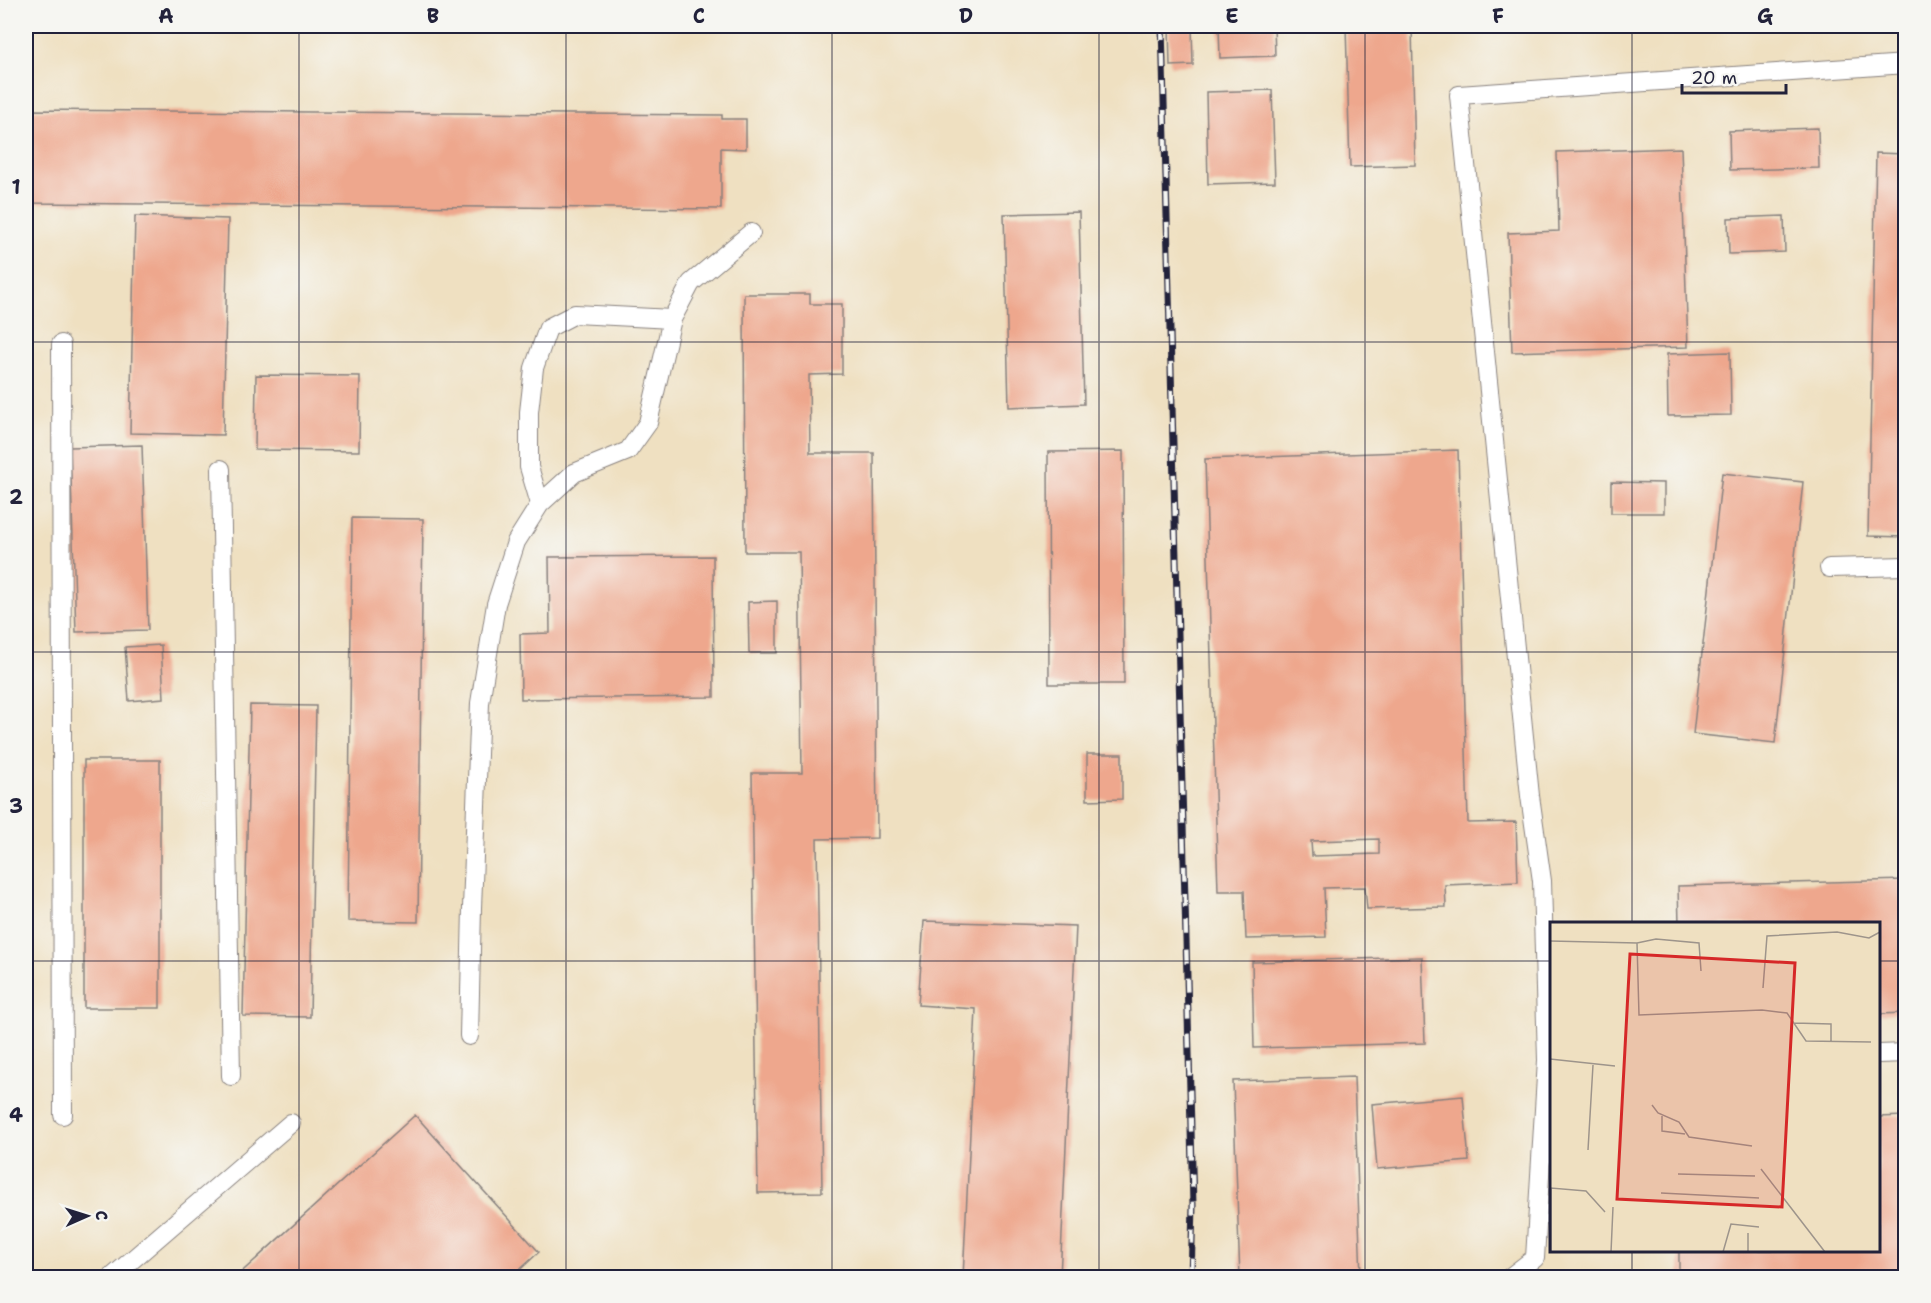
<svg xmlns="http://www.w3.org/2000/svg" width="1931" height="1303" font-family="'Shantell Sans',sans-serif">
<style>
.building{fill:#eea78d;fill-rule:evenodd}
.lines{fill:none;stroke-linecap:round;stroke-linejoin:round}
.service-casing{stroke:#88817e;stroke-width:20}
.service{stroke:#fff;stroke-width:18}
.rail-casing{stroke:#22223b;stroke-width:7}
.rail{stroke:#f6f6f2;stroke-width:4.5;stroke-dasharray:14;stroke-linecap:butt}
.grid{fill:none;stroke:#22223b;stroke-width:1.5;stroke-opacity:0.55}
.inset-road{fill:none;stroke:#9d948b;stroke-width:1.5}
.view{fill:#d62828;fill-opacity:0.15;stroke:#d62828;stroke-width:3}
.inset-edge{fill:none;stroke:#22223b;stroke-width:3}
.neatline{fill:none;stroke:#22223b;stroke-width:2}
.grid-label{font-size:20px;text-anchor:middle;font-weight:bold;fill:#22223b}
</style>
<rect width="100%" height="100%" fill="#f6f6f2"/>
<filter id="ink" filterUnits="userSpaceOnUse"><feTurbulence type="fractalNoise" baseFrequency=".0167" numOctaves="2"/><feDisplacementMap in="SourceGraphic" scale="12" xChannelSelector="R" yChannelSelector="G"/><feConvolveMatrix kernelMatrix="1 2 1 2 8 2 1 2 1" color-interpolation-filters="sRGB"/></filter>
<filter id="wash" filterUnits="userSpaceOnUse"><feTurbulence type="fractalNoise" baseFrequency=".008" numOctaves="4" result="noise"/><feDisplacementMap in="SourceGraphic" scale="24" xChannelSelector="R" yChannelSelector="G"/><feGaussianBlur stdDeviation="1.35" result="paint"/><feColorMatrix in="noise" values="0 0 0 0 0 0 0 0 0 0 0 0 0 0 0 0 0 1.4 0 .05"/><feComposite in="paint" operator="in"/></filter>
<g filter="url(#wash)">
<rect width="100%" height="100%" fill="#efe0c1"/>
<g id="blocks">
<path class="building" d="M1169,26H1192L1193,65L1170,66Z
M1219,26H1274L1275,56L1220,58Z
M1346,26H1412L1415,165L1350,167Z
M1272,90L1275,182L1208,184L1206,92Z
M26,110L722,115V119H746V149L721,148V209L26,203Z
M1818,128L1819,168L1730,170L1729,131Z
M1681,148L1688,347L1512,352L1508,233L1559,231L1557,152Z
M1876,153L1906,154V537L1868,536Z
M1079,212L1084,404L1009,407L1004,214Z
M135,216L228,219L223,435L130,433Z
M1784,216L1785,252L1729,254L1728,218Z
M744,294H810V304H842V374L809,375L810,453H874L877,838L817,839L822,1192L758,1193L752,773H802L799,552H745Z
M1730,352L1731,415L1668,416L1667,354Z
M256,375L360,376L359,451L255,450Z
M142,445L148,630L76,632L70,447Z
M1458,450L1468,823L1516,822L1518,882L1445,885L1446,907L1367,909L1365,887L1324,888L1326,937L1246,939L1244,891H1218L1205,459ZM1379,839V854L1312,856L1311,841Z
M1123,451L1124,684H1049L1048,452Z
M1722,473L1803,482L1775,743L1693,734Z
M1611,482L1664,483V513H1611Z
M352,518L423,519L418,922L348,921Z
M713,556L714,697L521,699L520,634L550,633L549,557Z
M777,601V653H749L748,602Z
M161,645L164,698L129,701L125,647Z
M250,705L316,706L310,1017L243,1016Z
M1087,754H1122V799L1087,800Z
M84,760H160V1008H84Z
M1906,880V1013L1878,1014V924H1679L1678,886Z
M924,921L1076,926L1060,1278H963L976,1009L918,1005Z
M1422,957L1425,1043L1254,1048L1252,962Z
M1354,1077L1361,1278H1240L1233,1081Z
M1463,1096L1469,1161L1377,1169L1372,1104Z
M415,1115L539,1252L511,1278H235Z
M1906,1116V1278H1679V1250H1878V1117Z"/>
</g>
</g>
<g filter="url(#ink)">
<use href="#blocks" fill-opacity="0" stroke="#88817e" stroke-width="1.5"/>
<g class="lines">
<defs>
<path id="service" d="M61,344L63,1115
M221,469L231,1076
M540,504L529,467V412L534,368L548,328L575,314L672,319
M1829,568L1906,566
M469,1036L472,908L480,703L496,604L516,542L540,504L574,473L628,451L648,423L672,319L691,283L751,233
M1878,1054L1906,1053
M111,1278L291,1123
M1509,1278L1535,1258L1547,1060L1542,881L1530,796L1459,95L1906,64"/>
</defs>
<use href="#service" class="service-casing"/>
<use href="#service" class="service"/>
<defs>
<path id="rail" d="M1162,26L1193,1205L1191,1278"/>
</defs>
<use href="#rail" class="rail-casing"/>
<use href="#rail" class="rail"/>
</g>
</g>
<path class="grid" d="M299,26V1278M566,26V1278M832,26V1278M1099,26V1278M1365,26V1278M1632,26V924M26,342H1906M26,652H1906M26,961H1552M1878,961H1906M1632,1250V1278"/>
<g transform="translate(1550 922)">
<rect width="330" height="330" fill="#efe0c1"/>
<path class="inset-road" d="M0,19L87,21L89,93L212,88L237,91L256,119L321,120M87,21L106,17L149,21L151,49M213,66L217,14L287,10L319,16L330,10M244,101L281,102V119M0,137L65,144M102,183L108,191L129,200L139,215L202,224M112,194V209L135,212M38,228L43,143M211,247L275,330M128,252L205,254M111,271L209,276M1,330V266L36,269L55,290M61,330L63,285M173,330L181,302L209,305M198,330V311"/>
<path class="view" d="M80,32L245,41L232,285L67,277Z"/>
<rect width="330" height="330" class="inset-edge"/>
</g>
<rect width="1931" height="1303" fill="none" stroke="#f6f6f2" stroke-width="66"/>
<g transform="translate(87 1216) rotate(87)" stroke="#f6f6f2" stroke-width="4.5" paint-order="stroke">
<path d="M0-4.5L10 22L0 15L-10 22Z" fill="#22223b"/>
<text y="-9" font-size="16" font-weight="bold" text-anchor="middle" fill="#22223b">С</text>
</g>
<path d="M1682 84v9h104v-9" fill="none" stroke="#22223b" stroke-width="3"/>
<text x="1691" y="84" font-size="18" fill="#22223b" stroke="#f6f6f2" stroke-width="4.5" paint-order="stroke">20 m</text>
<rect x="33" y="33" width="1865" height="1237" class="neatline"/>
<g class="grid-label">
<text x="166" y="23">A</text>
<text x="433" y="23">B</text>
<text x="699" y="23">C</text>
<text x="966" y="23">D</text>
<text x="1232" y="23">E</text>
<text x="1498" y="23">F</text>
<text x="1765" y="23">G</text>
<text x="16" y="194">1</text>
<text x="16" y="504">2</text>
<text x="16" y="813">3</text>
<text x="16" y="1122">4</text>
</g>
</svg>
